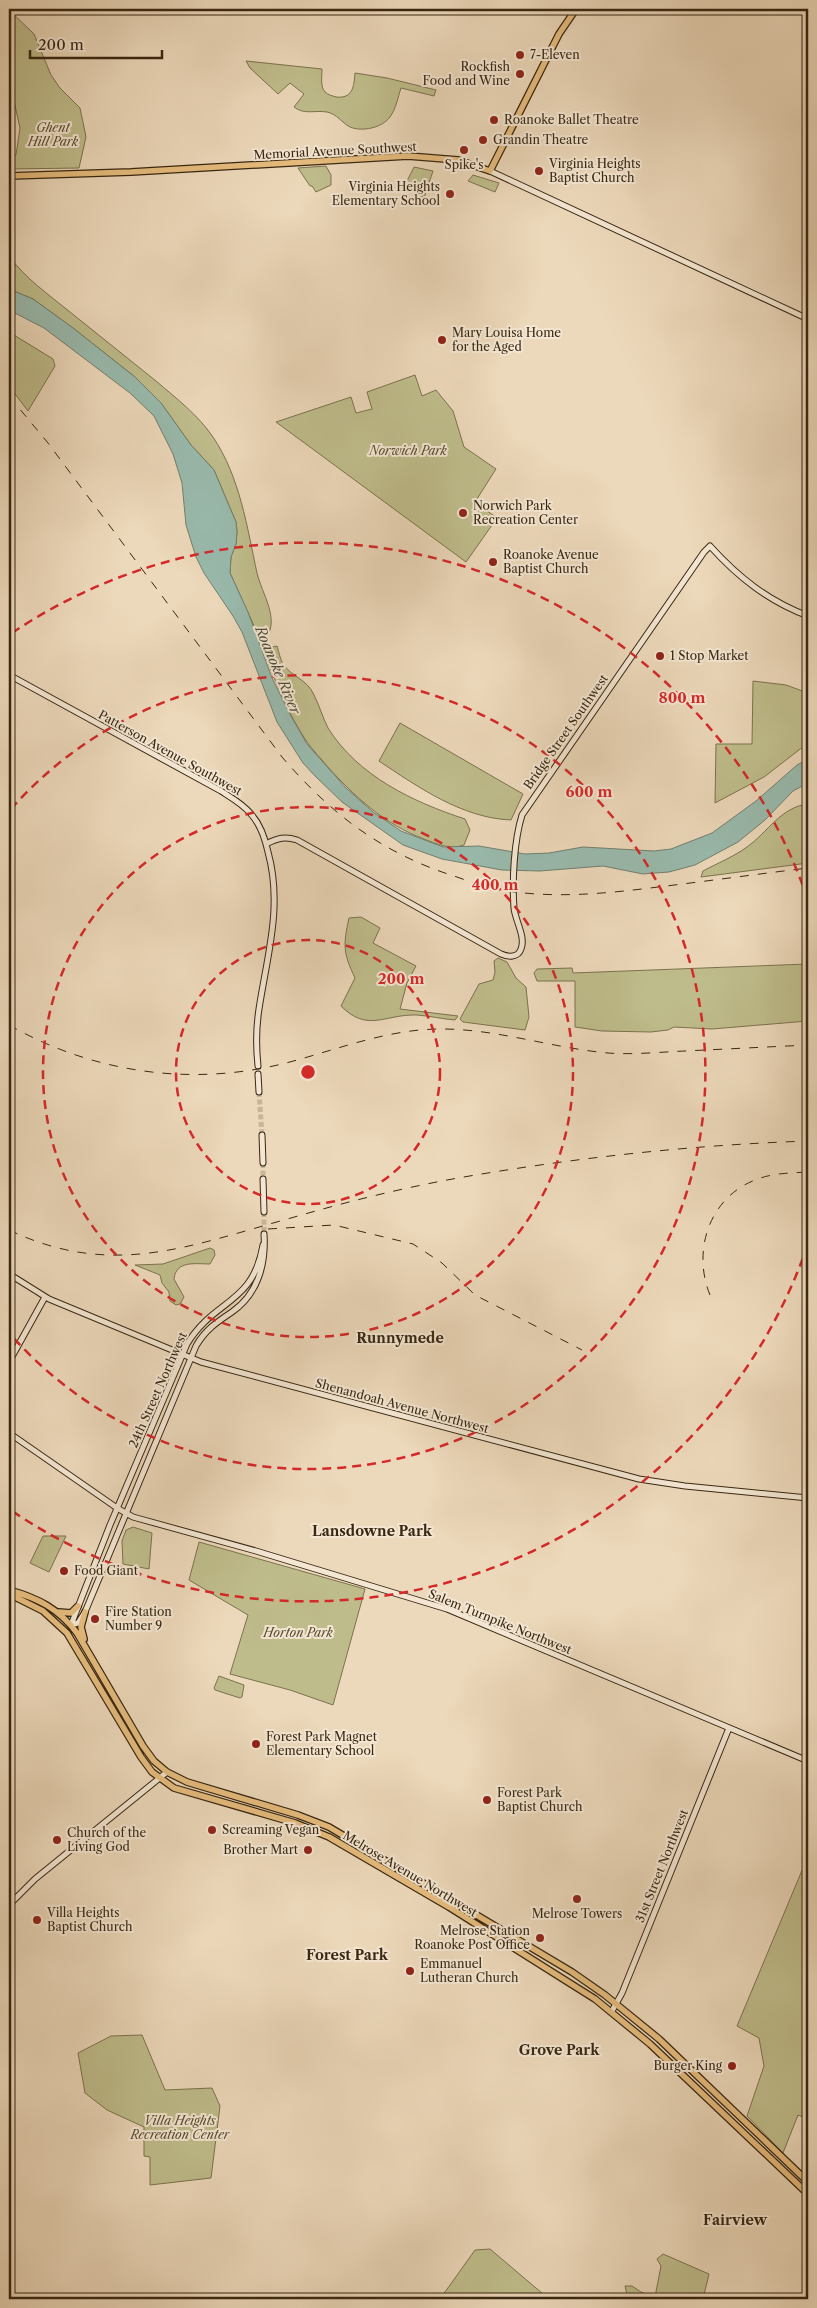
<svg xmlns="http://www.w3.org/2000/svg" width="817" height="2308" font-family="'Libre Caslon Text',serif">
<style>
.green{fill:#bfbc8b;stroke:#7c724e}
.water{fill:#99baad;stroke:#727f6f}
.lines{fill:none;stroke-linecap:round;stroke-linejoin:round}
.secondary-tunnel{stroke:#c8b598;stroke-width:5;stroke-dasharray:5 2.5;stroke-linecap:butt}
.secondary-casing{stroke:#382712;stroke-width:7}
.primary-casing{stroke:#382712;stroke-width:8}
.secondary{stroke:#f3e6d2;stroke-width:5}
.primary{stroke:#e6bc7d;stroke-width:5.5}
.rail{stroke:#382712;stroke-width:1;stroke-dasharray:9 9;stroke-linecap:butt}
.ring{fill:none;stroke:#d62828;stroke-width:2.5;stroke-dasharray:9 6}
.poi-dot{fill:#8f2418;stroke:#f3e6d2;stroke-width:2}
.labels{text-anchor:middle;stroke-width:4;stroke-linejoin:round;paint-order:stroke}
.poi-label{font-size:12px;fill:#382712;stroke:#f3e6d2;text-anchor:start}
.park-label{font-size:12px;font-style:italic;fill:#5a4c30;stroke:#f3e6d2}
.street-label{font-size:12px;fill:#382712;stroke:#f3e6d2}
.water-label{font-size:14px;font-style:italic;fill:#504c39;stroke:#f3e6d2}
.neighbourhood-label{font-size:14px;font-weight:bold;fill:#382712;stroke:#f3e6d2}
.centre{fill:#d62828;stroke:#f3e6d2;stroke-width:2.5}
.ring-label{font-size:15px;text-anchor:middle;font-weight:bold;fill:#d62828;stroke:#f3e6d2;stroke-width:4;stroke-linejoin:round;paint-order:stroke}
</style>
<rect width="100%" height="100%" fill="#ecd8ba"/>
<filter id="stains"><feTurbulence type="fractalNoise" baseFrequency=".004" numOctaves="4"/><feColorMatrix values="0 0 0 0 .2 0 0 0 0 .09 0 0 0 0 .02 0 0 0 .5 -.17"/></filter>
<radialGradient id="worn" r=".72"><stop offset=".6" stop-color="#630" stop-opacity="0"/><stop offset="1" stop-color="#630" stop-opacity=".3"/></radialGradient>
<path class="green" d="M9,10L34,34L51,75L60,88L80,108L86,137L79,168L9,169V158L16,155L20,128L9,79Z
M246,61L322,69C322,76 320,86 325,92C328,95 333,96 336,97C353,99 354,86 355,73L387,78L436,90L434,96L401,88C398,97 396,109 390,117C382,128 362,132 350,127C342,123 337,114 327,112C315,110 304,115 294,107L304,94L290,83L278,94L250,68Z
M326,166L331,175V185L316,192L312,186H310L298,168Z
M414,167L433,171L424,198L404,187Z
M473,175L499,183L495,192L468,181Z
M9,256C25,278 49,295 70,312C99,335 127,358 156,381C176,398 198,415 213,437C240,477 247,527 257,573C262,594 280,619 266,638L260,639L230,573L231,557L236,544L237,531L236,522L214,470L191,445L161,403L135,377L73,328L33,299L9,289Z
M9,332L53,359L55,366L28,411L9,386Z
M415,375L422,396L436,390L453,411L464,447L496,469L475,502L497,518L466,562L276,422L351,397L356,413L372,409L367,392Z
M277,646C279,652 280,659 283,664C291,676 307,680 313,693C319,704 322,716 328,728C358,776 413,802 465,819L470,830L464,845C450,850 437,844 424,839C384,824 355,797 327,766C321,758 313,751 307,742C288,714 275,681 263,649Z
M753,681L786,685L808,693V743L764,777L715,803L716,744H752Z
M400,723L523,794L511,820C462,818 418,787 379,761Z
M808,804V863L701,877L703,871C718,863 733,857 747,847C768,832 781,807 808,804Z
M361,917L380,928L373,943L416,966L407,983L400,1009L458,1016L455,1020C443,1019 430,1016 417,1015C384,1014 368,1033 341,1006L355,978C343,953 343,945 349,918Z
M498,958L507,962L516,978L526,987L529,1017L525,1030L463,1022L460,1019L479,984L493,980L495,972L494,961Z
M808,964V1021L712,1029L674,1027L668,1030L651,1032L602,1031L575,1027V981H537L534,973L537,969L572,968L573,973Z
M210,1248L214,1250L215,1255L210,1264C196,1264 176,1260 174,1279L184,1297L180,1304L176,1305L170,1301L169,1292L162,1283L160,1275L135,1265L163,1264Z
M133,1527L152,1533L149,1569L123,1564L122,1541L126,1530Z
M43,1536H66L49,1572L30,1563Z
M199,1542L365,1589L333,1705L290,1690L230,1674L248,1615L189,1580Z
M219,1676L244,1685L242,1697L240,1698L215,1690L214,1688Z
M808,1856V2119L798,2115L783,2153L747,2116L764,2066L759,2038L737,2026Z
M142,2035L165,2090L212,2088L220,2106L211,2178L150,2185V2157L144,2156V2127L107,2110L85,2093L78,2053L111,2036Z
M490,2249L549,2299H440L475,2250Z
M663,2254L709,2274L703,2299H628L625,2286H632L641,2292L655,2297L661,2266L657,2259Z"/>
<path class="water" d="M9,289L33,299L73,328L135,377L161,403L191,445L214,470L236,522L237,532L236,544L231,557L230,573L248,612L272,678L291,716L307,744L345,787L373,812L401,831L443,847L479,846L525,854L549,853L583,847L654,851L671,849L712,833L756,801L797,765L808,759V783L793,791L765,820L738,842L695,865L669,872L643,874L603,866L540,871L502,870L442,859L403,845L342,802L315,776L303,763L277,722L242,632L233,616L204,573L196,557L186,525L182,483L173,454L154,416L130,393L44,328L9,310Z"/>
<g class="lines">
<path class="secondary-tunnel" d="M259,1092L262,1135
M263,1163V1179
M264,1212V1234"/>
<defs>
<path id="secondary" d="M490,171L808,319
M9,675L221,791C232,798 243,804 251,814C260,824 265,838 268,852C283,906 267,956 259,1009C256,1028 256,1047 258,1066
M266,844C278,838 285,836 297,840L501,954C508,957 518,958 521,949C526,937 515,920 514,908C512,881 514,841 522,815L704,552L710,546C738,577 768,601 808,616
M258,1074L259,1092
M262,1135L263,1163
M263,1179L264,1212
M9,1274L49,1299L201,1362L639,1479L685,1486L808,1498
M9,1362L45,1297
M9,1433L117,1508L133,1517L256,1551L447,1609L808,1761
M71,1625L78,1623L85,1612L196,1346C205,1330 217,1322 232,1312C258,1294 266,1264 264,1234
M71,1625L110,1525L187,1344C214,1299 253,1305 263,1245
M9,1905L35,1879L167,1772
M612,2011L622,1993L729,1728"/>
<path id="primary" d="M9,176L131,172L408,156L458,160L490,171L559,34L576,9
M9,1590C38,1598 59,1609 77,1633L143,1746L154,1761L167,1772L187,1782L298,1815L329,1827L572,1972L605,1995L659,2039L808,2182
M9,1594L43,1611L67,1633L141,1757L152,1772L174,1788L295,1823L329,1837L449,1907L595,1999L650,2044L808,2194
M59,1612L71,1613L78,1606
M84,1639L81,1627L85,1612"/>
</defs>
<use href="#secondary" class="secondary-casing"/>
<use href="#primary" class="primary-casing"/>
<use href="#secondary" class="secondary"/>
<use href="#primary" class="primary"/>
<path class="rail" d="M9,396L48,443L282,757C332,815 383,854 457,877C476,884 495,890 515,892C563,898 611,893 658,887C708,881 758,874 808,868
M9,1025C93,1073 192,1087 286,1063C336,1050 385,1030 437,1029C495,1028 551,1048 608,1053C633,1055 660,1052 685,1051C726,1049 767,1047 808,1045
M268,1229L334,1225L413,1244L442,1263L475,1295L582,1350
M9,1230C112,1279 189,1246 291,1218C346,1202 402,1188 458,1178C573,1158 691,1145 808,1141
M710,1295C692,1251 709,1198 755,1180C772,1173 790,1173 808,1172"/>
</g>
<g class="ring">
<circle cx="308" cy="1072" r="132"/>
<circle cx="308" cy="1072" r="265"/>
<path d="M11 809A397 397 0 1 1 11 1335"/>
<path d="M808 1244A529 529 0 0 1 12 1511M12 633A529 529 0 0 1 808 900"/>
</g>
<g class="poi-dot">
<circle cx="520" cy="55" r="5"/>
<circle cx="520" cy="74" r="5"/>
<circle cx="494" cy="120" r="5"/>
<circle cx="483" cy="140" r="5"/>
<circle cx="464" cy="150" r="5"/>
<circle cx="539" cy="171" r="5"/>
<circle cx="450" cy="194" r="5"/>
<circle cx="442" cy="340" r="5"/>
<circle cx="463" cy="513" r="5"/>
<circle cx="493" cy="562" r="5"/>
<circle cx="660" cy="656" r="5"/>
<circle cx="64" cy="1571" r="5"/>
<circle cx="95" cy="1619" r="5"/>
<circle cx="256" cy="1744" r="5"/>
<circle cx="487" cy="1800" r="5"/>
<circle cx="212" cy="1830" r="5"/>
<circle cx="57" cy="1840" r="5"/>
<circle cx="308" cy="1850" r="5"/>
<circle cx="577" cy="1899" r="5"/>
<circle cx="37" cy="1920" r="5"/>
<circle cx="540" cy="1938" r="5"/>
<circle cx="410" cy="1971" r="5"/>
<circle cx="732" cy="2066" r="5"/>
</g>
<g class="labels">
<g class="poi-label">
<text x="530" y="59">7-Eleven</text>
<text x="510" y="71" text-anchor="end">Rockfish<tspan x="510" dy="14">Food and Wine</tspan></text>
<text x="504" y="124">Roanoke Ballet Theatre</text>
<text x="493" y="144">Grandin Theatre</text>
<text x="549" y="168">Virginia Heights<tspan x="549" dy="14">Baptist Church</tspan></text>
<text x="464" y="169" text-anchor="middle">Spike's</text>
<text x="440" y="191" text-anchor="end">Virginia Heights<tspan x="440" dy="14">Elementary School</tspan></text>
<text x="452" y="337">Mary Louisa Home<tspan x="452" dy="14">for the Aged</tspan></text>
<text x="473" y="510">Norwich Park<tspan x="473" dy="14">Recreation Center</tspan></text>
<text x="503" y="559">Roanoke Avenue<tspan x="503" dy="14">Baptist Church</tspan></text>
<text x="670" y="660">1 Stop Market</text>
<text x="74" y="1575">Food Giant</text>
<text x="105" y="1616">Fire Station<tspan x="105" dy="14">Number 9</tspan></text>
<text x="266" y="1741">Forest Park Magnet<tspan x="266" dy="14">Elementary School</tspan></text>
<text x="497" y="1797">Forest Park<tspan x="497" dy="14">Baptist Church</tspan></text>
<text x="222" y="1834">Screaming Vegan</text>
<text x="67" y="1837">Church of the<tspan x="67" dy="14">Living God</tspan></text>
<text x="298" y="1854" text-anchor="end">Brother Mart</text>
<text x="47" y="1917">Villa Heights<tspan x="47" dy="14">Baptist Church</tspan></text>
<text x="577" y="1918" text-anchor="middle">Melrose Towers</text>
<text x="530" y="1935" text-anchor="end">Melrose Station<tspan x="530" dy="14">Roanoke Post Office</tspan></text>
<text x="420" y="1968">Emmanuel<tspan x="420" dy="14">Lutheran Church</tspan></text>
<text x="722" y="2070" text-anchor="end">Burger King</text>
</g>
<g class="park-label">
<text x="53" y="132">Ghent<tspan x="53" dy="14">Hill Park</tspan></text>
<text x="408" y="455">Norwich Park</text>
<text x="298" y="1637">Horton Park</text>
<text x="180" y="2125">Villa Heights<tspan x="180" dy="14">Recreation Center</tspan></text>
</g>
<g class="street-label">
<text transform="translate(335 151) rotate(-3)" y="4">Memorial Avenue Southwest</text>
<text transform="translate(566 732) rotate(-55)" y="4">Bridge Street Southwest</text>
<text transform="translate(170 753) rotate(29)" y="4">Patterson Avenue Southwest</text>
<text transform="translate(158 1390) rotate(-66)" y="4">24th Street Northwest</text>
<text transform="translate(402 1406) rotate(15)" y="4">Shenandoah Avenue Northwest</text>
<text transform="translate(500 1622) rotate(22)" y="4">Salem Turnpike Northwest</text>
<text transform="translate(662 1866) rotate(-68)" y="4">31st Street Northwest</text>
<text transform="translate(410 1874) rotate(31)" y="4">Melrose Avenue Northwest</text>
</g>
<g class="water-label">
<text transform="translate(278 670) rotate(67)" y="5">Roanoke River</text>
</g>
<g class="neighbourhood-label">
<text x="400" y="1343">Runnymede</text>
<text x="372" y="1536">Lansdowne Park</text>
<text x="347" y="1960">Forest Park</text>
<text x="559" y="2055">Grove Park</text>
<text x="735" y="2225">Fairview</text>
</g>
</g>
<circle cx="308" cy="1072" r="8" class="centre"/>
<g class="ring-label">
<text x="682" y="703">800 m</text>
<text x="589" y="797">600 m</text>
<text x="495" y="890">400 m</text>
<text x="401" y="984">200 m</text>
</g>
<rect width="817" height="2308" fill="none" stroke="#ecd8ba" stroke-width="30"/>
<rect x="10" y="10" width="797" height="2288" fill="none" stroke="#382712" stroke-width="2.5"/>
<rect x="15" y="15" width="787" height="2278" fill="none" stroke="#382712"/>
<path d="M30 50v8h132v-8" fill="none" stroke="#382712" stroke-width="2.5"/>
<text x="38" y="50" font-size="15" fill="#382712" stroke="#f3e6d2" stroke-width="4" paint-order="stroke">200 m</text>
<rect width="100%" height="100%" filter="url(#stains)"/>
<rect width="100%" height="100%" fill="url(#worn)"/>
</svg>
